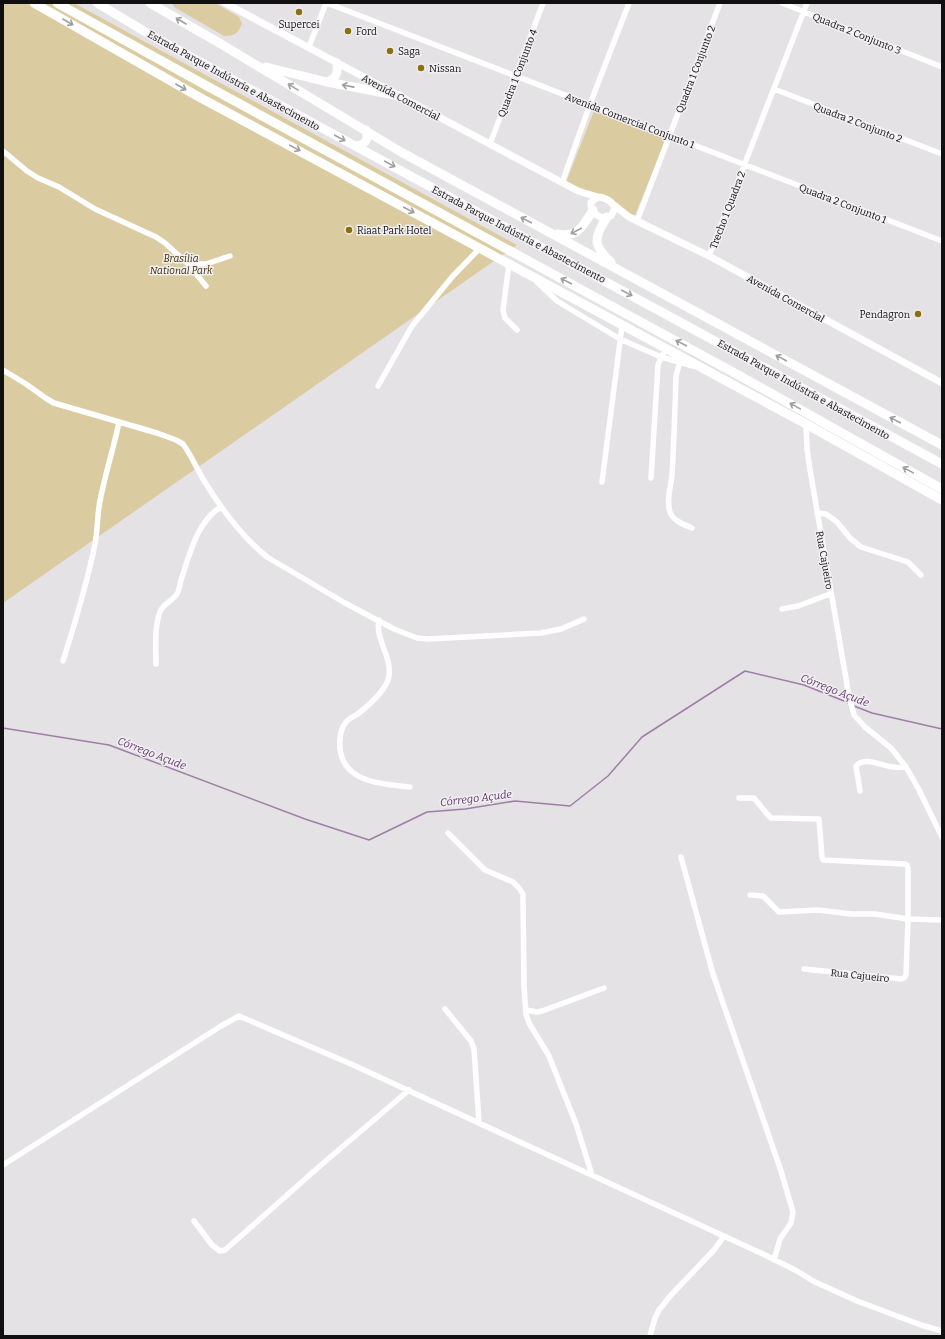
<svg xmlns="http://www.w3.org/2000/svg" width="945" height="1339" font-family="Bitter,serif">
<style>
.green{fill:#dacba1}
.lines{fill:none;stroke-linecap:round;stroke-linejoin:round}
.stream{stroke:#9f7ea6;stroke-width:1.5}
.minor{stroke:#fff;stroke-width:5.5}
.tertiary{stroke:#fff;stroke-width:7}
.primary{stroke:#fff;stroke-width:9}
.trunk{stroke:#fff;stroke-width:9}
.oneway{stroke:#a09fa0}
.poi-dot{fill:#8a7011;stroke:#f1eff2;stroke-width:1.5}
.labels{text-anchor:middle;stroke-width:3;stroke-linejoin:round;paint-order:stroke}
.poi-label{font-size:10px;fill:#111011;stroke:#f1eff2;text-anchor:start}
.street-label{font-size:10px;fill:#111011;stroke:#f1eff2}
.park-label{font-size:10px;font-style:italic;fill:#3a2d02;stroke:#f1eff2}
.water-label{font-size:11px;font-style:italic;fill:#65396f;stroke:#f1eff2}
</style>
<rect width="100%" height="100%" fill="#e4e2e5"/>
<path class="green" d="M3,3H74L517,245L3,603Z
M172,3H215L239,17L242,24C238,33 235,36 224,36L174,7Z
M594,111L666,139L635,215L629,214L597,195L566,182Z"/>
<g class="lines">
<path class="stream" d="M854,706L872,713L942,729
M3,728L109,745L305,819L369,840L427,812L465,809L515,801L570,806L608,776L642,737L745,671L804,685L849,703"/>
<path class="minor" d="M327,3L942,241
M782,3L942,67
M309,47L326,3
M774,89L942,154
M490,144L543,3
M3,151L27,171L38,178L59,187L95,209L156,237L165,243L188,264H206L230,256
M562,183L590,104L629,3
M637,221L720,3
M709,256L807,3
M188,264L206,286
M509,264L503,310L505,318L517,330
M537,282L557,301L620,339L661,357L693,366
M680,361L676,376C675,409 674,442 672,475C671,486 666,500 670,512C673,521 683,524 692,528
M3,370L26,384L47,399L54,403L157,433L176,440L183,444C191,455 196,467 203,479C220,507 241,536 267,557L345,603L394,629L417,638L427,639L541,633L561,629L584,619
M378,386L412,326L452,277L480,248
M806,424L807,448L809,464L849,696L854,715L865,727L891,748L906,767L918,788L942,837
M651,478L658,365L661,357L663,354
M602,482L622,326
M817,513L826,514L837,522L850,538L861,547L908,562L921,575
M782,609L798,606L830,594
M379,620C375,640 392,656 389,676C387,689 369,705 359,713C355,716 349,718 346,722C340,730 339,738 340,748C343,783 383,784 410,787
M63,661C75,623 87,584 95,544C98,528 97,512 101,496C106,471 114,447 119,422
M156,664C156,648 154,628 160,612C163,603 174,601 178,592C180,587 180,582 182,577C190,553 198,520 221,507
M860,791L856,766C865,756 881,766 893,767C897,768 901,767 906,767
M739,798H754L768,815L771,818L819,819L822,857L823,860L905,864L907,865L908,868V919L875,914H851L818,910L779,912L763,896L750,895
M448,833L485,870L513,882L519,888L523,894L524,986L526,1014L529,1023L549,1056L576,1124L592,1175
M681,857L713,974L781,1171L793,1212L791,1223L780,1239L774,1260
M804,969L901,979L904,978L906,975L908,919L942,920
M445,1009L471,1041L474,1049L479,1123
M526,1010L537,1012L542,1011L604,988
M3,1165L221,1026L239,1016L351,1064L765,1255L797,1271L813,1281L857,1301L921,1325L942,1331
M194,1221L212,1245L220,1251L225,1250L321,1165L409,1090
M650,1336L655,1318L659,1310L671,1295L714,1250L724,1236"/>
<path class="tertiary" d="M225,3L578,191L598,197
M598,197C605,197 613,202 615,208L611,216L604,218C596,216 590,211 591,202Z
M614,205L629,217L637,221L709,256L942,383"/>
<path class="primary" d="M34,3L199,97L806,424L942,500
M57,3L207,86L742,377L942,489"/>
<path class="trunk" d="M97,3L154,37L942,464
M150,3L221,44L401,152L942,445
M266,67L327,82L400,96
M327,82C337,78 338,73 337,63
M356,146C365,145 369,140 366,130
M607,217C594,237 592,245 611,262
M557,234C578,238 583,226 593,210"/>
</g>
<defs><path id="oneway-shaft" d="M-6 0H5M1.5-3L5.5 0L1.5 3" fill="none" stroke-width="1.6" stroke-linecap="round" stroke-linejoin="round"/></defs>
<g class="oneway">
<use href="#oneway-shaft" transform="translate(181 21) rotate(-150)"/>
<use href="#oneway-shaft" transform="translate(68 22) rotate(30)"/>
<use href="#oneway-shaft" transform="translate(348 86) rotate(-169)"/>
<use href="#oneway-shaft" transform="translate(181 87) rotate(30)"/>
<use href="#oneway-shaft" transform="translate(293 87) rotate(-149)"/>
<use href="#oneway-shaft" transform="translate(340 138) rotate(28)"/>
<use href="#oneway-shaft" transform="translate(295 148) rotate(28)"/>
<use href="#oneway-shaft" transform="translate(390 164) rotate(28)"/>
<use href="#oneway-shaft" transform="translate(409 210) rotate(28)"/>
<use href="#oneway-shaft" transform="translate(526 220) rotate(-152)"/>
<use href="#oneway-shaft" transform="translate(576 231) rotate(152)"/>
<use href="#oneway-shaft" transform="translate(566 281) rotate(-152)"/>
<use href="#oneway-shaft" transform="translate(627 293) rotate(28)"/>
<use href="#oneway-shaft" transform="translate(681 343) rotate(-152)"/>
<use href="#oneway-shaft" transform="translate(781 358) rotate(-152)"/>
<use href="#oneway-shaft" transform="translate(795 406) rotate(-151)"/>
<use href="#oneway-shaft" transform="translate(895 420) rotate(-152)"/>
<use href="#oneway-shaft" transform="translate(908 470) rotate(-151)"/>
</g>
<g class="poi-dot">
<circle cx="299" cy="12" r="4"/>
<circle cx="348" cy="31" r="4"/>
<circle cx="390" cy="51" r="4"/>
<circle cx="421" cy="68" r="4"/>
<circle cx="349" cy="230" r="4"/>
<circle cx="918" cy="314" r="4"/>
</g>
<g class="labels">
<g class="poi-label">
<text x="299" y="28" text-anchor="middle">Supercei</text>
<text x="356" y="35">Ford</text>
<text x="398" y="55">Saga</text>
<text x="429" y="72">Nissan</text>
<text x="357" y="234">Riaat Park Hotel</text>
<text x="910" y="318" text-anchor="end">Pendagron</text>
</g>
<g class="street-label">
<text transform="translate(857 33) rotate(22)" y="4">Quadra 2 Conjunto 3</text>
<text transform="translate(695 69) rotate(-69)" y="4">Quadra 1 Conjunto 2</text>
<text transform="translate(517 73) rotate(-69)" y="4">Quadra 1 Conjunto 4</text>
<text transform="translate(234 80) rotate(29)" y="4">Estrada Parque Indústria e Abastecimento</text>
<text transform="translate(401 97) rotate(28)" y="4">Avenida Comercial</text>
<text transform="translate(630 120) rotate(21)" y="4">Avenida Comercial Conjunto 1</text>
<text transform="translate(858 122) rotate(21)" y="4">Quadra 2 Conjunto 2</text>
<text transform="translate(843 203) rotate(21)" y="4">Quadra 2 Conjunto 1</text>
<text transform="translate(727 210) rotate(-69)" y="4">Trecho 1 Quadra 2</text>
<text transform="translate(519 234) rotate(28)" y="4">Estrada Parque Indústria e Abastecimento</text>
<text transform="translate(786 298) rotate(29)" y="4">Avenida Comercial</text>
<text transform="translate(804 389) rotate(29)" y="4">Estrada Parque Indústria e Abastecimento</text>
<text transform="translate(825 560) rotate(80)" y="4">Rua Cajueiro</text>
<text transform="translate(860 975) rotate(6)" y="4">Rua Cajueiro</text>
</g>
<g class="park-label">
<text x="181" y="262">Brasília<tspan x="181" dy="12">National Park</tspan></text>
</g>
<g class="water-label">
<text transform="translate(835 690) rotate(21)" y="4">Córrego Açude</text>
<text transform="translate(152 753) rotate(21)" y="4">Córrego Açude</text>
<text transform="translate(476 798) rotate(-7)" y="4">Córrego Açude</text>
</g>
</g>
<rect width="945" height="1339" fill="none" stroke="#111011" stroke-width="8"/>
</svg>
